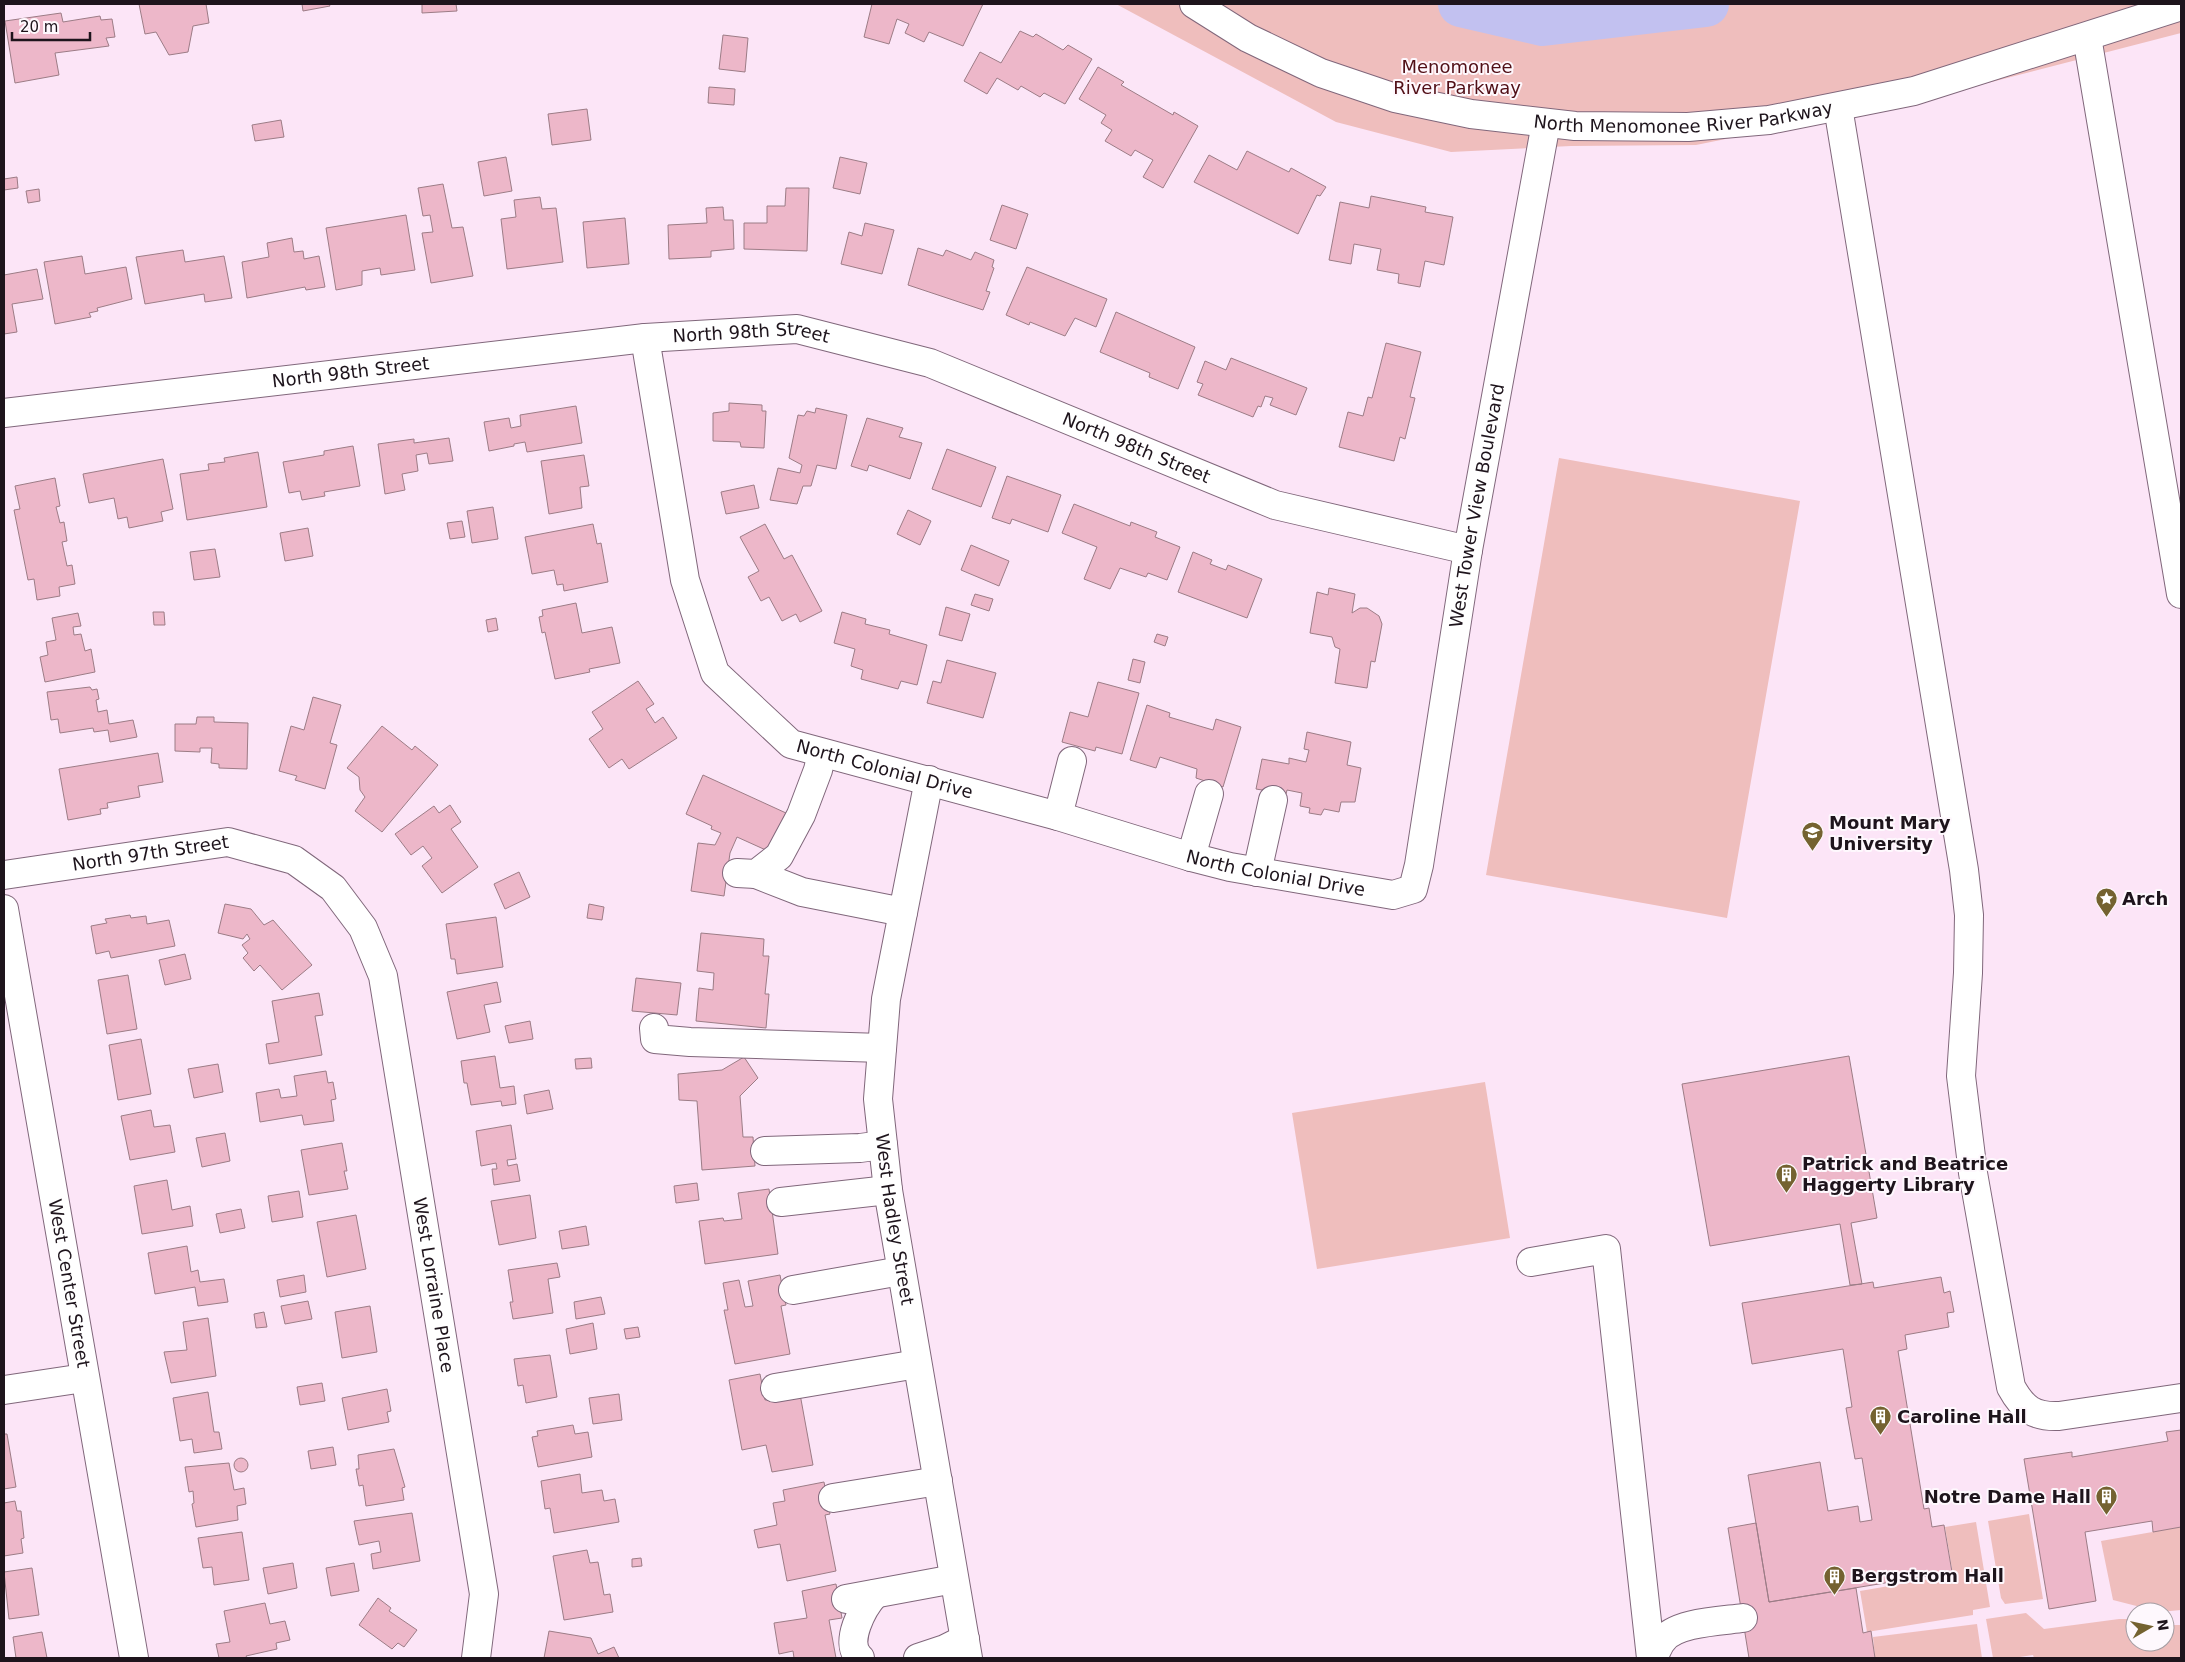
<svg xmlns="http://www.w3.org/2000/svg" width="2185" height="1662" font-family="'DejaVu Sans',sans-serif">
<style>
.green{fill:#efbebd}
.lines{fill:none;stroke-linecap:round;stroke-linejoin:round}
.river{stroke:#c2c1f0;stroke-width:46}
.building{fill:#edb7c9;stroke:#9c7c86}
.minor-casing{stroke:#80677b;stroke-width:30}
.minor{stroke:#fff;stroke-width:28}
.labels{text-anchor:middle;stroke-width:4;stroke-linejoin:round;paint-order:stroke}
.park-label{font-size:18px;fill:#510f16;stroke:#fef8fd}
.street-label{font-size:18px;fill:#1e141c;stroke:#fef8fd}
.poi-label{font-size:18px;font-weight:bold;fill:#1e141c;stroke:#fef8fd;text-anchor:start}
</style>
<rect width="100%" height="100%" fill="#fce5f7"/>
<path class="green" d="M1116,4H2181V33L1887,109L1835,117L1696,145L1571,146L1451,152L1336,122Z
M1559,458L1800,501L1727,918L1486,875Z
M1485,1082L1510,1238L1317,1269L1292,1113Z
M2029,1514L2043,1599L2005,1604L2001,1598L1988,1521Z
M1976,1522L1990,1607L1973,1610V1615L1867,1632L1860,1591L1953,1575L1945,1527Z
M2181,1527V1610L2160,1612L2113,1600L2101,1541Z
M2026,1613L2044,1629L2119,1619H2135V1642H2165V1625H2181V1658H2034L2033,1655L2013,1658H1993L1986,1619Z
M1977,1624L1982,1658H1875L1873,1637Z"/>
<g class="lines">
<path class="river" d="M1461,4L1543,23L1706,4"/>
</g>
<path class="building" d="M139,4H206L209,23L193,26L188,52L169,55L156,32L145,34Z
M293,4H329L330,6L303,11L302,4Z
M422,4H456L457,11L422,13Z
M872,4H983L963,46L929,32L924,42L905,33L909,24L897,19L889,44L864,37Z
M61,13L63,22L100,16L101,20L112,19L115,37L106,38L109,46L55,53L59,75L15,83L5,21Z
M1020,31L1033,37L1036,34L1063,50L1068,45L1092,59L1065,104L1044,93L1040,97L1021,86L1018,90L997,78L987,94L964,81L980,52L1001,63Z
M723,35L748,38L745,72L719,69Z
M1098,67L1124,82L1121,85L1173,115L1174,112L1198,126L1163,188L1143,177L1153,160L1135,150L1131,156L1105,141L1112,130L1101,123L1106,115L1079,99Z
M709,87L735,89L734,105L708,103Z
M587,109L591,140L552,145L548,114Z
M281,120L284,137L255,141L252,125Z
M1247,151L1289,172L1291,168L1326,187L1320,196L1317,195L1298,234L1194,182L1209,155L1237,170Z
M506,157L512,191L484,196L478,162Z
M840,157L867,163L860,194L833,188Z
M17,177L18,188L4,190V179Z
M443,184L452,228L463,227L473,276L431,283L422,233L433,232L430,215L423,216L418,188Z
M786,188H809L807,251L744,249V223H767V206H785Z
M39,189L40,201L28,203L26,191Z
M1371,196L1426,207L1425,212L1453,217L1444,265L1425,261L1420,287L1398,283L1399,274L1377,270L1381,249L1354,244L1351,264L1329,260L1340,202L1369,208Z
M540,197L542,209L556,208L563,262L507,269L501,219L516,217L514,200Z
M1002,205L1028,214L1016,249L990,240Z
M723,207L724,220H733L734,249L711,251V257L669,259L668,225L707,223L706,208Z
M406,215L415,270L381,275L380,268L362,271V285L336,290L326,228Z
M625,218L629,264L587,268L583,222Z
M865,223L894,230L882,274L841,264L849,232L862,236Z
M292,238L294,252L303,251L304,259L319,256L325,287L306,290L305,287L247,298L242,262L269,257L267,243Z
M918,248L943,256L946,250L971,260L975,252L994,260L992,267L994,268L986,291L990,292L983,310L908,285Z
M183,250L185,262L224,256L232,298L205,302L204,294L145,304L136,257Z
M82,256L85,274L126,267L132,299L97,308L98,311L89,313L91,317L55,324L44,262Z
M1027,267L1107,299L1096,327L1075,318L1065,336L1030,322L1029,325L1006,315Z
M37,269L43,299L12,304L17,332L4,334V275Z
M1116,312L1195,347L1178,389L1149,377L1150,373L1100,352Z
M1386,343L1421,352L1410,397L1415,398L1405,439L1400,437L1394,461L1339,447L1348,412L1363,416L1368,397L1372,398Z
M1231,358L1307,388L1296,415L1270,405L1273,398L1265,396L1261,407L1258,406L1253,417L1198,395L1203,384L1197,382L1205,361L1226,370Z
M729,403L762,405V411H766L764,448L741,447L740,442L713,441V413L729,411Z
M576,406L582,443L527,452L525,442L514,444V446L489,451L484,422L509,418L511,428L521,426L520,415Z
M816,408L847,415L836,469L817,465L811,486H803L797,504L770,500L778,468L800,473L802,465L789,458L798,415L804,416L807,411L815,413Z
M867,418L903,428L899,437L922,443L910,479L869,465L867,471L851,466Z
M449,438L453,461L429,464L427,453L416,455L418,471L402,474L405,490L385,494L378,444L414,439V443Z
M353,446L360,486L324,492L325,496L302,500L300,491L289,493L283,462L324,455V451Z
M947,449L996,467L981,507L932,489Z
M258,452L267,507L187,520L180,474L209,470L208,464L225,462L224,458Z
M584,455L589,486L580,487L582,508L549,514L541,461Z
M163,459L173,509L161,512L163,521L129,528L127,517L118,519L114,498L89,503L83,474Z
M1007,476L1061,495L1048,532L1012,519L1010,524L992,518Z
M55,478L60,506L56,507L60,523L64,522L67,541L62,542L67,566L72,565L75,584L59,587L60,596L37,600L34,579L28,580L14,510L20,509L15,486Z
M754,485L759,508L726,514L721,492Z
M1074,504L1130,526L1131,522L1157,532L1155,537L1180,547L1167,580L1148,573L1146,577L1120,568L1110,589L1084,579L1097,547L1062,533Z
M493,507L498,539L472,543L467,511Z
M908,510L931,521L920,545L897,534Z
M462,521L465,537L450,539L447,523Z
M593,524L597,544L601,543L608,582L564,591L563,584L557,585L554,570L532,574L525,537Z
M765,524L784,559L792,555L822,611L800,622L796,614L782,621L769,597L761,601L748,577L759,571L740,537Z
M308,528L313,556L285,561L280,533Z
M971,545L1009,561L999,586L961,570Z
M215,549L220,577L194,580L190,552Z
M1193,552L1212,560L1210,564L1226,570L1228,565L1262,579L1247,618L1178,592Z
M1329,588L1355,594L1352,613L1360,608H1367L1379,616L1382,624L1375,662L1371,661L1367,688L1335,683L1340,649L1335,647L1332,637L1310,633L1317,592L1328,595Z
M975,594L993,599L989,611L971,605Z
M576,603L582,633L612,627L620,663L589,669L590,672L555,679L545,632L542,633L539,617L543,616L542,610Z
M946,607L970,614L962,641L939,635Z
M153,612H164L165,625H154Z
M842,612L866,619L865,624L890,630L889,634L927,645L917,685L901,681L898,689L861,679L863,670L851,666L855,649L834,643Z
M78,613L81,626L73,627L74,635L81,634L85,651L91,649L95,672L45,682L40,657L48,655L46,642L56,640L52,618Z
M496,618L498,630L488,632L486,620Z
M1157,634L1168,637L1165,646L1154,642Z
M1133,659L1145,662L1140,683L1128,680Z
M947,660L996,673L983,718L927,703L933,681L941,683Z
M638,681L654,704L646,709L655,723L663,717L677,738L629,769L622,759L609,768L589,739L603,729L592,712Z
M1098,682L1139,693L1122,754L1096,747L1095,751L1062,742L1070,712L1088,717Z
M90,687L92,690L97,689L99,699L96,700L98,712L107,710L109,724L133,720L137,737L110,742L108,730L94,732L93,728L60,733L58,719L51,720L47,692Z
M313,697L341,705L330,743L337,745L325,789L295,780L297,776L279,771L291,726L304,730Z
M1147,705L1170,713L1169,717L1213,730L1216,719L1241,727L1223,787L1196,778L1197,769L1160,757L1156,768L1130,760Z
M197,717H214V722L248,723L247,769L219,768V764L211,763L212,748H200V752L175,751V724H196Z
M382,726L412,750L415,746L438,765L382,832L355,811L365,797L360,790L359,777L347,768Z
M1307,732L1351,742L1347,765L1361,768L1355,802H1341L1339,812L1324,809L1321,815L1309,813L1310,808L1300,806L1302,793L1287,790L1286,794L1256,789L1262,759L1289,764V758L1306,762L1309,750L1304,749Z
M158,753L163,782L138,786L140,797L107,803L108,808L100,809L101,814L68,820L59,769Z
M703,775L786,813L768,851L737,837L730,853L724,896L691,891L698,843L715,845L721,833L711,829L712,826L686,814Z
M450,805L461,822L451,829L478,867L442,893L422,866L432,858L423,846L411,855L395,834L434,806L439,813Z
M519,872L530,897L505,909L494,884Z
M225,904L251,909L264,925L273,920L312,965L282,990L260,965L254,971L243,958L248,953L242,945L250,939L247,934L243,939L218,933Z
M589,904L604,907L602,920L587,918Z
M130,915L131,918L146,916L147,924L169,920L175,946L111,958L109,951L96,954L91,926L107,923L105,919Z
M496,917L503,967L457,974L455,959H451L446,924Z
M701,933L764,939L763,956H769L765,994H769L766,1028L696,1021L699,988L713,990L714,973L697,971Z
M185,954L191,979L165,985L159,960Z
M128,975L137,1029L107,1034L98,980Z
M636,978L681,983L677,1015L632,1011Z
M497,982L501,1002L484,1005L490,1032L457,1039L447,992Z
M319,993L323,1015L315,1016L322,1055L269,1064L266,1044L279,1042L272,1001Z
M530,1021L533,1039L509,1043L505,1026Z
M141,1039L151,1094L118,1100L109,1045Z
M495,1056L500,1088L514,1086L516,1104L502,1106L501,1101L471,1105L467,1083H464L461,1061Z
M1849,1056L1877,1218L1851,1223L1862,1284L1850,1285L1840,1224L1710,1246L1682,1084Z
M744,1057L758,1078L740,1096L743,1137H753L755,1166L702,1170L697,1101L679,1100L678,1074L722,1070Z
M591,1058L592,1068L576,1069L575,1059Z
M218,1064L223,1092L194,1098L188,1069Z
M326,1071L328,1083L333,1082L336,1099L331,1100L334,1121L304,1125L302,1115L260,1122L256,1093L279,1089L281,1098L297,1096L294,1076Z
M549,1090L553,1109L527,1114L524,1095Z
M151,1110L154,1127L170,1125L175,1152L130,1160L121,1116Z
M511,1125L516,1159L507,1160L508,1166L517,1164L520,1181L494,1185L492,1169H497L496,1163L481,1166L476,1131Z
M225,1133L230,1161L202,1167L196,1138Z
M342,1143L347,1171H344L348,1189L309,1195L301,1150Z
M167,1180L172,1210L190,1206L193,1226L142,1234L134,1186Z
M697,1183L699,1200L676,1203L674,1186Z
M769,1189L778,1254L705,1264L699,1221L723,1218L724,1221L742,1219L738,1193Z
M299,1191L303,1217L272,1222L268,1196Z
M530,1195L536,1238L499,1245L491,1201Z
M241,1209L245,1228L220,1233L216,1214Z
M356,1215L366,1269L327,1277L317,1222Z
M586,1226L589,1245L562,1249L559,1231Z
M187,1246L191,1272L198,1270L200,1282L224,1279L228,1302L198,1306L195,1287L155,1294L148,1253Z
M557,1263L560,1277L548,1279L553,1313L513,1319L510,1302H513L508,1270Z
M304,1275L306,1292L280,1297L277,1280Z
M780,1275L786,1305L781,1306L790,1354L735,1364L724,1310H728L723,1283L739,1280L745,1307L753,1306L748,1281Z
M1941,1277L1944,1293L1950,1291L1954,1312L1947,1313L1949,1327L1905,1335L1907,1349L1898,1351L1924,1509L1929,1508L1932,1527L1944,1525L1952,1572L1769,1602L1748,1475L1820,1462L1828,1511L1858,1506L1860,1522L1872,1520L1862,1458L1855,1459L1846,1408L1852,1407L1843,1349L1752,1364L1742,1303L1873,1282L1874,1288Z
M601,1297L605,1314L576,1319L574,1302Z
M308,1301L312,1319L285,1324L281,1306Z
M370,1306L377,1352L342,1358L335,1312Z
M264,1312L267,1327L256,1328L254,1314Z
M208,1318L216,1376L171,1383L164,1352L187,1350L183,1322Z
M593,1323L597,1349L570,1354L566,1329Z
M638,1327L640,1337L626,1339L624,1329Z
M550,1355L557,1397L526,1403L523,1385L518,1386L514,1359Z
M760,1374L765,1400L800,1394L813,1465L772,1472L766,1445L742,1450L729,1380Z
M322,1383L325,1401L300,1405L297,1387Z
M387,1389L391,1411L387,1412L389,1422L348,1430L342,1398Z
M208,1392L214,1432H219L222,1449L194,1453L192,1439L180,1441L173,1398Z
M619,1394L622,1420L593,1424L589,1398Z
M573,1425L575,1434L588,1432L592,1457L538,1467L532,1437L538,1436L537,1431Z
M2181,1430V1527L2153,1532L2152,1521L2085,1532L2096,1601L2049,1609L2024,1459L2072,1452V1457L2168,1441L2166,1432Z
M4,1434H7L16,1487L4,1489Z
M333,1447L336,1465L311,1469L308,1451Z
M394,1449L405,1487L402,1488L404,1500L366,1506L363,1485L359,1486L356,1469H359L358,1455Z
M234 1465a7 7 0 1 1 14 0a7 7 0 1 1-14 0Z
M229,1463L234,1490L244,1488L246,1504L237,1506L238,1520L196,1527L192,1504L194,1503L193,1491L189,1492L185,1467Z
M580,1474L582,1493L602,1490L604,1501L615,1499L619,1522L554,1533L550,1508L545,1509L541,1481Z
M824,1482L830,1514L825,1515L836,1571L787,1581L780,1544L758,1548L754,1530L777,1525L773,1503L785,1501L783,1490Z
M15,1501L17,1511H21L24,1538L21,1539L23,1553L4,1556V1503Z
M412,1513L420,1561L373,1569L371,1554L381,1552L379,1541L359,1545L354,1521Z
M1756,1523L1769,1602L1856,1588L1863,1633L1871,1631L1875,1658H1749L1728,1528Z
M242,1532L249,1580L214,1585L212,1567L203,1568L198,1538Z
M587,1550L590,1563L598,1562L604,1595L610,1594L613,1612L564,1620L553,1556Z
M641,1558L642,1566L632,1567V1559Z
M293,1563L297,1588L268,1594L263,1568Z
M354,1563L359,1591L331,1596L326,1568Z
M32,1568L39,1615L9,1619L4,1572Z
M836,1584L842,1618L829,1620L836,1658H794L793,1651L779,1654L774,1623L807,1618L802,1591Z
M378,1598L391,1608L389,1611L417,1630L404,1647L398,1643L392,1649L359,1625Z
M265,1603L270,1624L285,1621L290,1640L276,1643L277,1649L246,1656L247,1658H219L216,1644L230,1642L224,1611Z
M549,1631L591,1638L598,1654L614,1647L619,1658H544Z
M42,1632L47,1658H16L13,1637Z"/>
<g class="lines">
<defs>
<g id="minor">
<path id="s1" d="M1194,4L1248,38L1321,73L1395,98L1471,114L1575,126L1688,127L1769,120L1914,91L2181,6"/>
<path d="M2087,37L2181,594"/>
<path d="M1838,107L1964,870L1969,915L1968,973L1961,1076L1973,1173L2011,1387C2023,1409 2034,1417 2059,1416L2181,1398"/>
<path id="s2" d="M645,338L685,580L715,673L791,744L1058,816L1191,857L1230,867L1393,895L1413,889L1419,865L1468,550L1546,123"/>
<path id="s3" d="M4,413L645,338L797,329L930,363L1275,505L1468,550"/>
<path id="s4" d="M929,780L886,999L878,1099L888,1190L968,1658"/>
<path d="M1058,816L1072,761"/>
<path d="M1191,857L1209,794"/>
<path d="M1257,872L1273,800"/>
<path d="M737,873L756,874L779,856L801,815L818,770L822,753"/>
<path d="M756,874L802,892L903,912"/>
<path id="s5" d="M4,875L228,842L294,860L333,888L363,928L383,976L484,1594L476,1658"/>
<path id="s6" d="M4,909L134,1658"/>
<path d="M654,1028L655,1039L690,1042L882,1048"/>
<path d="M765,1151L860,1148L883,1145"/>
<path d="M781,1202L888,1190"/>
<path d="M1531,1262L1606,1249L1651,1658"/>
<path d="M793,1290L901,1271"/>
<path d="M775,1388L917,1364"/>
<path d="M4,1390L84,1378"/>
<path d="M833,1498L938,1481"/>
<path d="M846,1599L954,1579"/>
<path d="M860,1658C843,1643 863,1607 875,1594"/>
<path d="M918,1658L945,1649L965,1639"/>
<path d="M1653,1658C1656,1653 1658,1646 1662,1641C1675,1622 1721,1621 1743,1618"/>
</g>
</defs>
<use href="#minor" class="minor-casing"/>
<use href="#minor" class="minor"/>
</g>
<defs>
<symbol id="university-pin" viewBox="-11 -11 22 30"><path d="M0 17L-7.5 6A9.5 9.5 0 1 1 7.5 6Z" fill="#746230" stroke="#fef8fd"/><path d="M0-5L7-2L0 1L-7-2ZM-4 1L0 2.5L4 1V4Q0 6-4 4Z" fill="#fff"/></symbol>
<symbol id="sight-pin" viewBox="-11 -11 22 30"><path d="M0 17L-7.5 6A9.5 9.5 0 1 1 7.5 6Z" fill="#746230" stroke="#fef8fd"/><path d="M0-6L1.8-2.2L6-1.7L2.9 1.2L3.7 5.4L0 3.3L-3.7 5.4L-2.9 1.2L-6-1.7L-1.8-2.2Z" fill="#fff"/></symbol>
<symbol id="building-pin" viewBox="-11 -11 22 30"><path d="M0 17L-7.5 6A9.5 9.5 0 1 1 7.5 6Z" fill="#746230" stroke="#fef8fd"/><path d="M-4-6H4V6H1V3H-1V6H-4ZM-2.5-4.3h1.7v1.8h-1.7ZM.8-4.3h1.7v1.8H.8ZM-2.5-1h1.7V.8h-1.7ZM.8-1h1.7V.8H.8Z" fill="#fff"/></symbol>
</defs>
<g fill-rule="evenodd">
<use href="#university-pin" x="1800" y="820" width="25" height="34"/>
<use href="#sight-pin" x="2094" y="886" width="25" height="34"/>
<use href="#building-pin" x="1774" y="1162" width="25" height="34"/>
<use href="#building-pin" x="1868" y="1404" width="25" height="34"/>
<use href="#building-pin" x="2094" y="1484" width="25" height="34"/>
<use href="#building-pin" x="1822" y="1564" width="25" height="34"/>
</g>
<g class="labels">
<g class="park-label">
<text x="1457" y="73">Menomonee<tspan x="1457" dy="21">River Parkway</tspan></text>
</g>
<g class="street-label">
<text dy="6" stroke="none"><textPath href="#s1" startOffset="514">North Menomonee River Parkway</textPath></text>
<text dy="6" stroke="none"><textPath href="#s3" startOffset="752">North 98th Street</textPath></text>
<text dy="6" stroke="none"><textPath href="#s3" startOffset="349">North 98th Street</textPath></text>
<text dy="6" stroke="none"><textPath href="#s3" startOffset="1158">North 98th Street</textPath></text>
<text dy="6" stroke="none"><textPath href="#s2" startOffset="1478">West Tower View Boulevard</textPath></text>
<text dy="6" stroke="none"><textPath href="#s2" startOffset="544">North Colonial Drive</textPath></text>
<text dy="6" stroke="none"><textPath href="#s5" startOffset="148">North 97th Street</textPath></text>
<text dy="6" stroke="none"><textPath href="#s2" startOffset="949">North Colonial Drive</textPath></text>
<text dy="6" stroke="none"><textPath href="#s4" startOffset="445">West Hadley Street</textPath></text>
<text dy="6" stroke="none"><textPath href="#s6" startOffset="380">West Center Street</textPath></text>
<text dy="6" stroke="none"><textPath href="#s5" startOffset="758">West Lorraine Place</textPath></text>
</g>
<g class="poi-label">
<text x="1829" y="829">Mount Mary<tspan x="1829" dy="21">University</tspan></text>
<text x="2122" y="905">Arch</text>
<text x="1802" y="1170">Patrick and Beatrice<tspan x="1802" dy="21">Haggerty Library</tspan></text>
<text x="1897" y="1423">Caroline Hall</text>
<text x="2091" y="1503" text-anchor="end">Notre Dame Hall</text>
<text x="1851" y="1582">Bergstrom Hall</text>
</g>
</g>
<rect width="2185" height="1662" fill="none" stroke="#1e141c" stroke-width="10"/>
<g transform="translate(2150 1627) rotate(81)"><circle r="24" fill="#fef8fd" stroke="#a49da3"/>
<path d="M0-4L9 19L0 12L-9 19Z" fill="#746230"/>
<text y="-8" font-size="14" font-weight="bold" text-anchor="middle" fill="#1e141c">N</text>
</g>
<path d="M12 32v8h78v-8" fill="none" stroke="#1e141c" stroke-width="2.5"/>
<text x="20" y="32" font-size="15" fill="#1e141c" stroke="#fef8fd" stroke-width="4" paint-order="stroke">20 m</text>
</svg>
